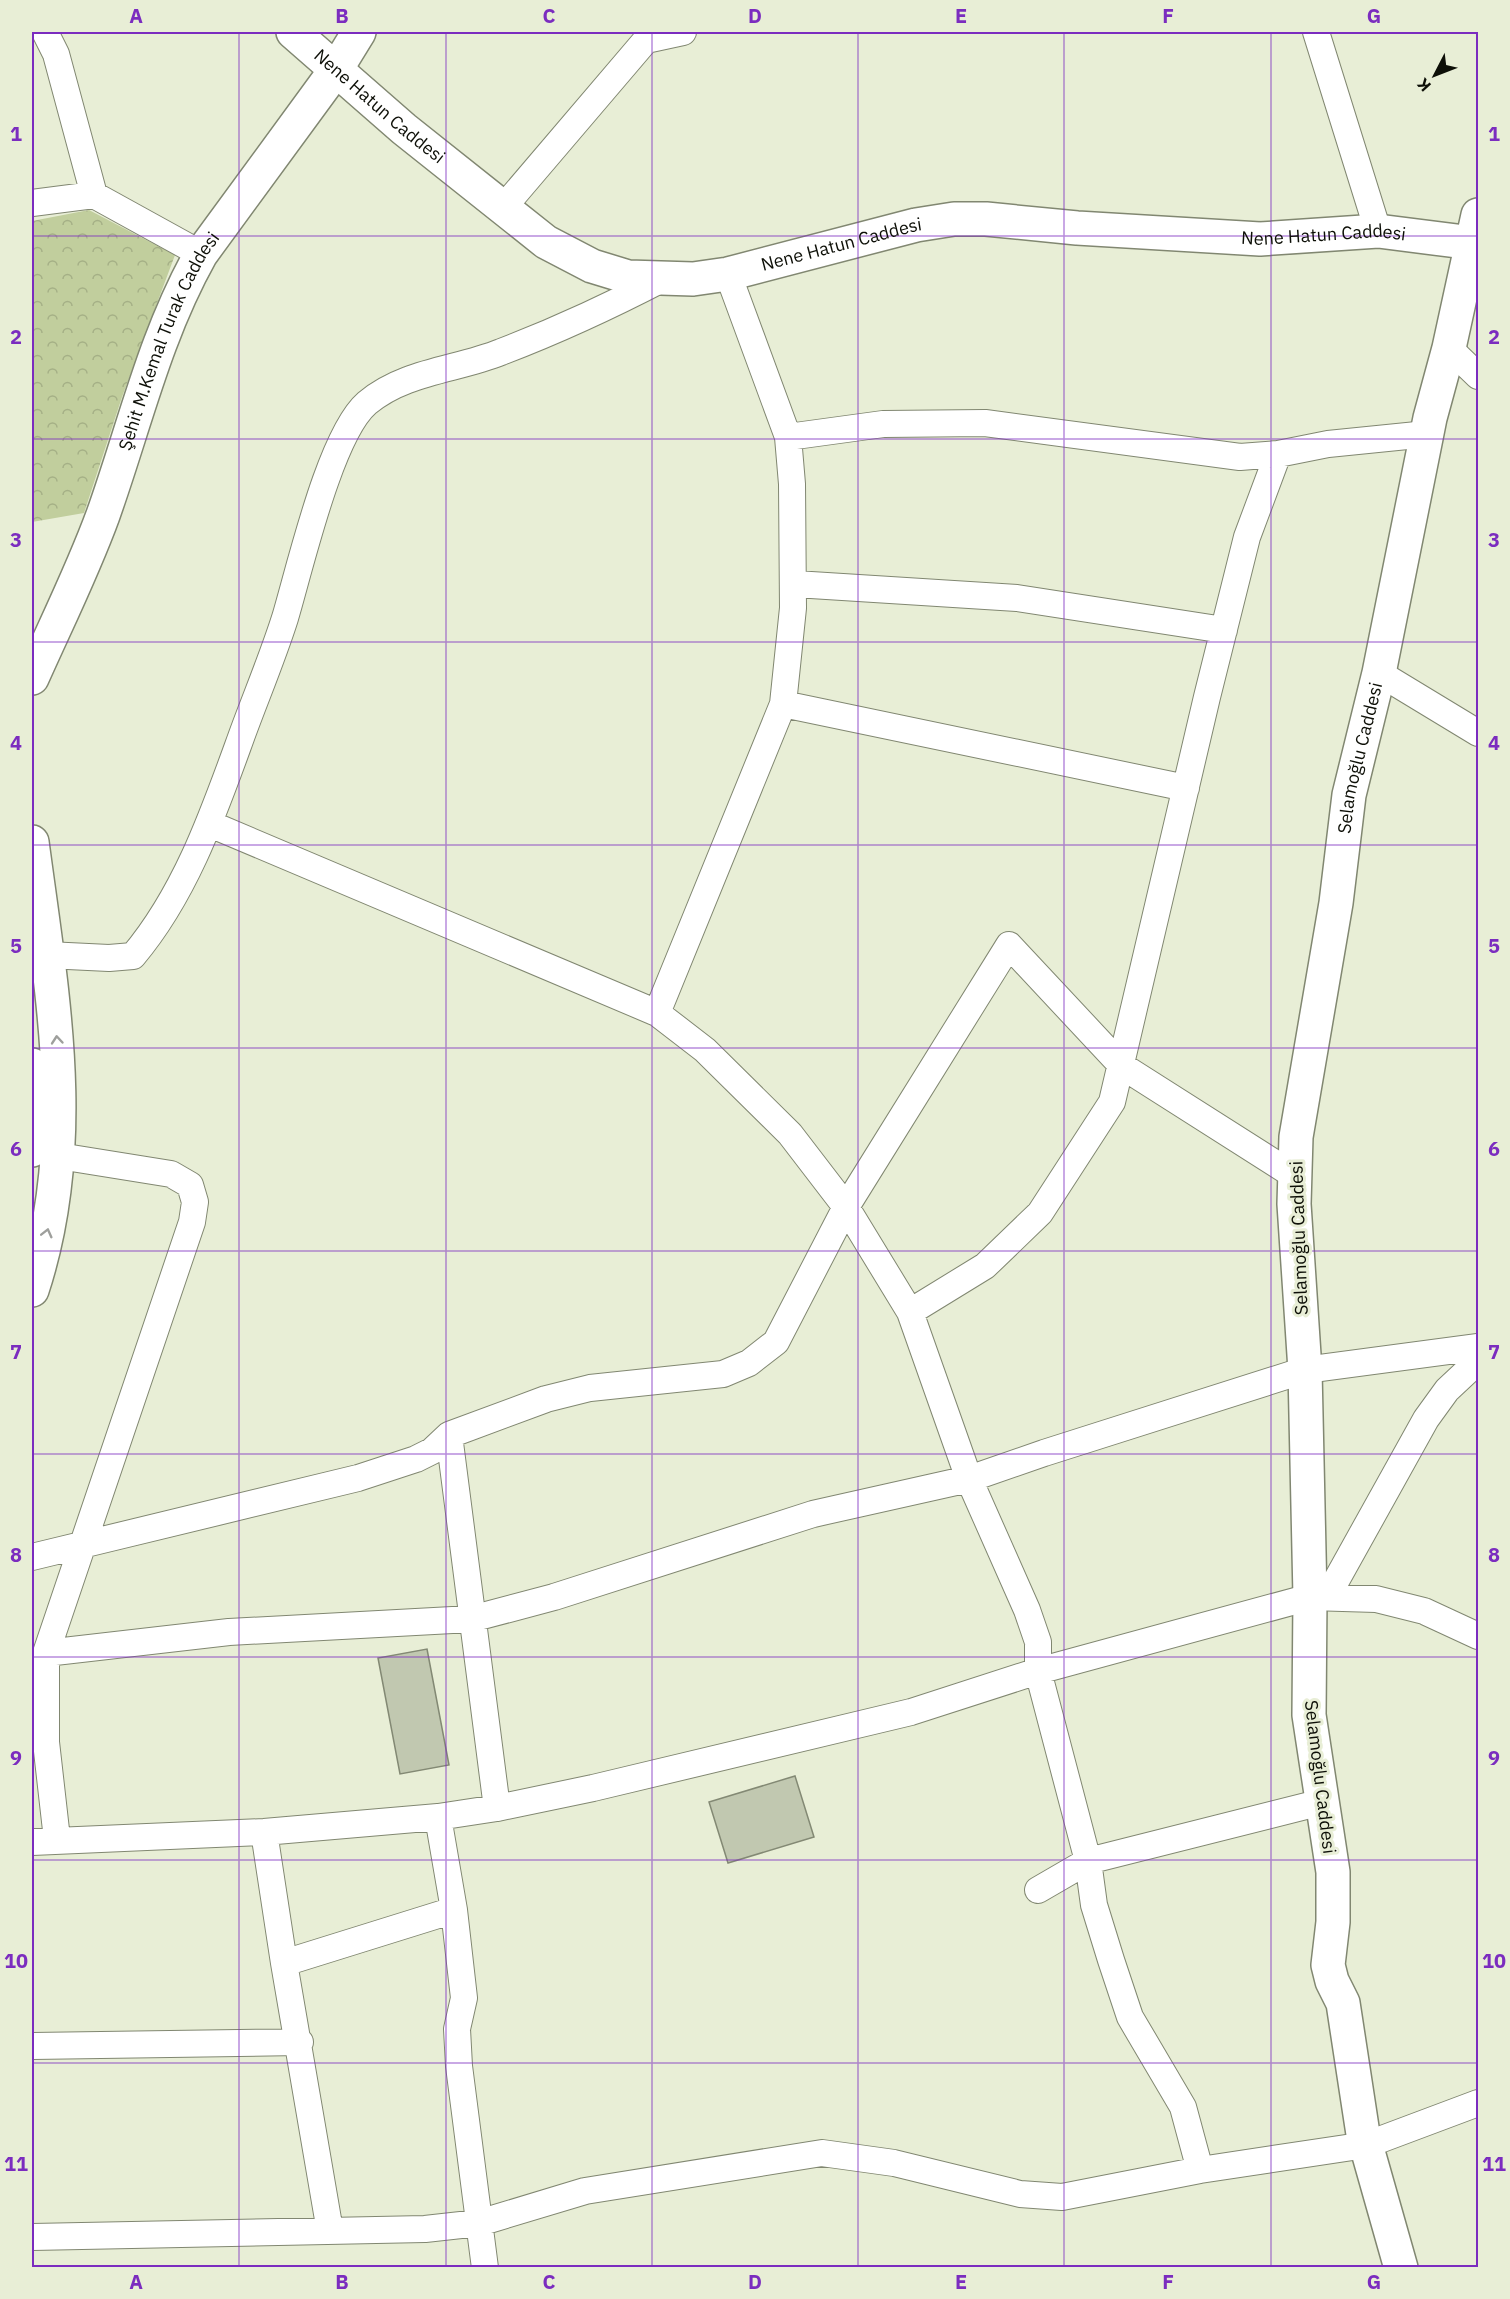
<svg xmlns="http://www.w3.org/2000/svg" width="1510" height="2299" font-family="'IBM Plex Sans',sans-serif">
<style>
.park{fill:url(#park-crowns)}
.building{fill:#c1c8b0;stroke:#838974;stroke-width:1.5}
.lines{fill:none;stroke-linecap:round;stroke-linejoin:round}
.street-casing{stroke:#818771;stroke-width:28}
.secondary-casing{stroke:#818771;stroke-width:36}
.street{stroke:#fff;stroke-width:26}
.secondary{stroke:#fff;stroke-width:33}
.oneway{stroke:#9e9f9c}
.grid{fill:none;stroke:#7b2cbf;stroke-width:1.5;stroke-opacity:0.55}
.labels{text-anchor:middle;stroke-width:6;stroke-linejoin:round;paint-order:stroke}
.street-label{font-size:18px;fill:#0d0f07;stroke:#e8eed6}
.neatline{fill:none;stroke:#7b2cbf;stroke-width:2}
.grid-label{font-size:20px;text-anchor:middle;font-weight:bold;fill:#7b2cbf}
</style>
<defs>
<pattern id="park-crowns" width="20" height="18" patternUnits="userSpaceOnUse" patternTransform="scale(1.5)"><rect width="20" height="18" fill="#c1ce9d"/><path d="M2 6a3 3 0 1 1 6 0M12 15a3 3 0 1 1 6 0" fill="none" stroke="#a5b086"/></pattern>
</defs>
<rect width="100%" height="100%" fill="#e8eed6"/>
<path class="park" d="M89,210L175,255L122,397L84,513L32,522V221Z"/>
<path class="building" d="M427,1649L449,1765L400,1774L378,1658Z
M795,1776L814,1837L728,1863L709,1802Z"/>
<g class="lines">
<defs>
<path id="street" d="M45,32L56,54L94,195
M1316,32L1378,231
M32,203L94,195L201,254
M502,209L646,40L683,32
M1449,348L1478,376
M788,437L883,424L985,423L1240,457L1278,454L1328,444L1427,434
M795,584L1017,598L1224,630
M1379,673L1478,733
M783,704L1186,788
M210,824L657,1013L705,1050L790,1134L846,1207L910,1312L969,1479L1027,1610L1038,1642V1671L1088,1861L1094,1905L1111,1960L1130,2017L1183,2107L1200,2170
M47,955L109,958L133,956C187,892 215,809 243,732C257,694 273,656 285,618C300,568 330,435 367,403C405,371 457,370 501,352C556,331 610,306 662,279
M657,1013L783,704L793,608L792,484L788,437L728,274
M910,1312L985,1266L1040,1213L1112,1102L1207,697L1247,537L1278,454
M32,1557L358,1478L416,1459L432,1451L449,1435
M1327,1597L1426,1419L1447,1390L1478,1361
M46,1653L229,1632L471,1619L554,1597L813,1514L969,1479L1044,1453L1305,1370L1478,1347
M497,1808L449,1435L546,1399L590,1388L723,1374L749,1363L776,1342L846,1207L1009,945L1122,1066L1295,1176
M438,1817L454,1910L464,1998L457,2029L459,2066L485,2268
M264,1832L284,1963
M57,1839L46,1742V1653L192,1222L195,1202L190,1185L171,1174L59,1156
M32,1842L264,1832L438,1817L497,1808L593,1788L911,1712L1038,1671L1310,1597L1376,1599L1424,1611L1478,1636
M1038,1890L1088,1861L1322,1802
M32,2046L300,2042
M330,2231L284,1963L454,1910
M32,2237L425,2229L479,2223L585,2191L822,2153L894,2163L1020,2194L1062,2197L1200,2170L1366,2145L1478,2103"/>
<g id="secondary">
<path id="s1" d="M293,32L404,129L546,242L592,266L628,277L693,279L728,274L916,225L954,219H986L1077,228L1260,239L1378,231L1473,243"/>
<path id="s2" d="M32,678C56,624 83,570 103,515C135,425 154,338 201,254L335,71L359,32"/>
<path d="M32,842C52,993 81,1141 32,1290"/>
<path d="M32,1065V1150"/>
<path id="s3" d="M1401,2268L1363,2134L1343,2003L1332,1981L1328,1965L1333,1922V1872L1309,1715L1310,1597L1305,1370L1294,1204L1296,1137L1336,903L1349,795L1379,673L1430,418L1449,348L1478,215"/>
</g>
</defs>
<use href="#street" class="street-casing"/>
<use href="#secondary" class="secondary-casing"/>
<use href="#street" class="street"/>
<use href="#secondary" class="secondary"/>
</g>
<defs><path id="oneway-chevron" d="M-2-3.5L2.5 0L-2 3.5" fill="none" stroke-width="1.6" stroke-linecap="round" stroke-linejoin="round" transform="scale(1.5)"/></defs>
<g class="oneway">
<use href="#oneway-chevron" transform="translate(57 1040) rotate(-95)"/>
<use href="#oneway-chevron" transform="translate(47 1233) rotate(-76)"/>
</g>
<path class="grid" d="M239,32V2268M446,32V2268M652,32V2268M858,32V2268M1064,32V2268M1271,32V2268M32,236H1478M32,439H1478M32,642H1478M32,845H1478M32,1048H1478M32,1251H1478M32,1454H1478M32,1657H1478M32,1860H1478M32,2063H1478"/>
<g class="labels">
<g class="street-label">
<text dy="6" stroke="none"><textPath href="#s1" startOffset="114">Nene Hatun Caddesi</textPath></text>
<text dy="6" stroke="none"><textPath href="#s1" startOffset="1122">Nene Hatun Caddesi</textPath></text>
<text dy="6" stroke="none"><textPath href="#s1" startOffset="636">Nene Hatun Caddesi</textPath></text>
<text dy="6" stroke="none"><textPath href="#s2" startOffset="364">Şehit M.Kemal Turak Caddesi</textPath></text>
<text dy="6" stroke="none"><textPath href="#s3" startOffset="1528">Selamoğlu Caddesi</textPath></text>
<text transform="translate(1299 1238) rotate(-92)" y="6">Selamoğlu Caddesi</text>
<text transform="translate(1320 1777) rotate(83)" y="6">Selamoğlu Caddesi</text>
</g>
</g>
<rect width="1510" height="2299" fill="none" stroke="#e8eed6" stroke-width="66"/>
<g transform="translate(1435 75) rotate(228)" stroke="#e8eed6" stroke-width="4.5" paint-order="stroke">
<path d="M0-4.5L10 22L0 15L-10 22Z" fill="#0d0f07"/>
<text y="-9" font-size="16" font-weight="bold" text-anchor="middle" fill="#0d0f07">K</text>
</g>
<rect x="33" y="33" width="1444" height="2233" class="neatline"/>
<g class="grid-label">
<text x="136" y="23">A</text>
<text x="342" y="23">B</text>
<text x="549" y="23">C</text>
<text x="755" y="23">D</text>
<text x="961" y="23">E</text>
<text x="1168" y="23">F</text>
<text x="1374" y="23">G</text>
<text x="16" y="141">1</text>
<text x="1494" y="141">1</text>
<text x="16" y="344">2</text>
<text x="1494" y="344">2</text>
<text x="16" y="547">3</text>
<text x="1494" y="547">3</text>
<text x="16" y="750">4</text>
<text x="1494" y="750">4</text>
<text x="16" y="953">5</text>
<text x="1494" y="953">5</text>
<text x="16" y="1156">6</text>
<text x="1494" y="1156">6</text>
<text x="16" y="1359">7</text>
<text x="1494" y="1359">7</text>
<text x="16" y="1562">8</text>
<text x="1494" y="1562">8</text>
<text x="16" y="1765">9</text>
<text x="1494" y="1765">9</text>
<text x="16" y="1968">10</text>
<text x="1494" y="1968">10</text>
<text x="16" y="2171">11</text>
<text x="1494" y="2171">11</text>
<text x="136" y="2289">A</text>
<text x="342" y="2289">B</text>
<text x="549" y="2289">C</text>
<text x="755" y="2289">D</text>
<text x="961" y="2289">E</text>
<text x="1168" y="2289">F</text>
<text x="1374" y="2289">G</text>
</g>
</svg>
